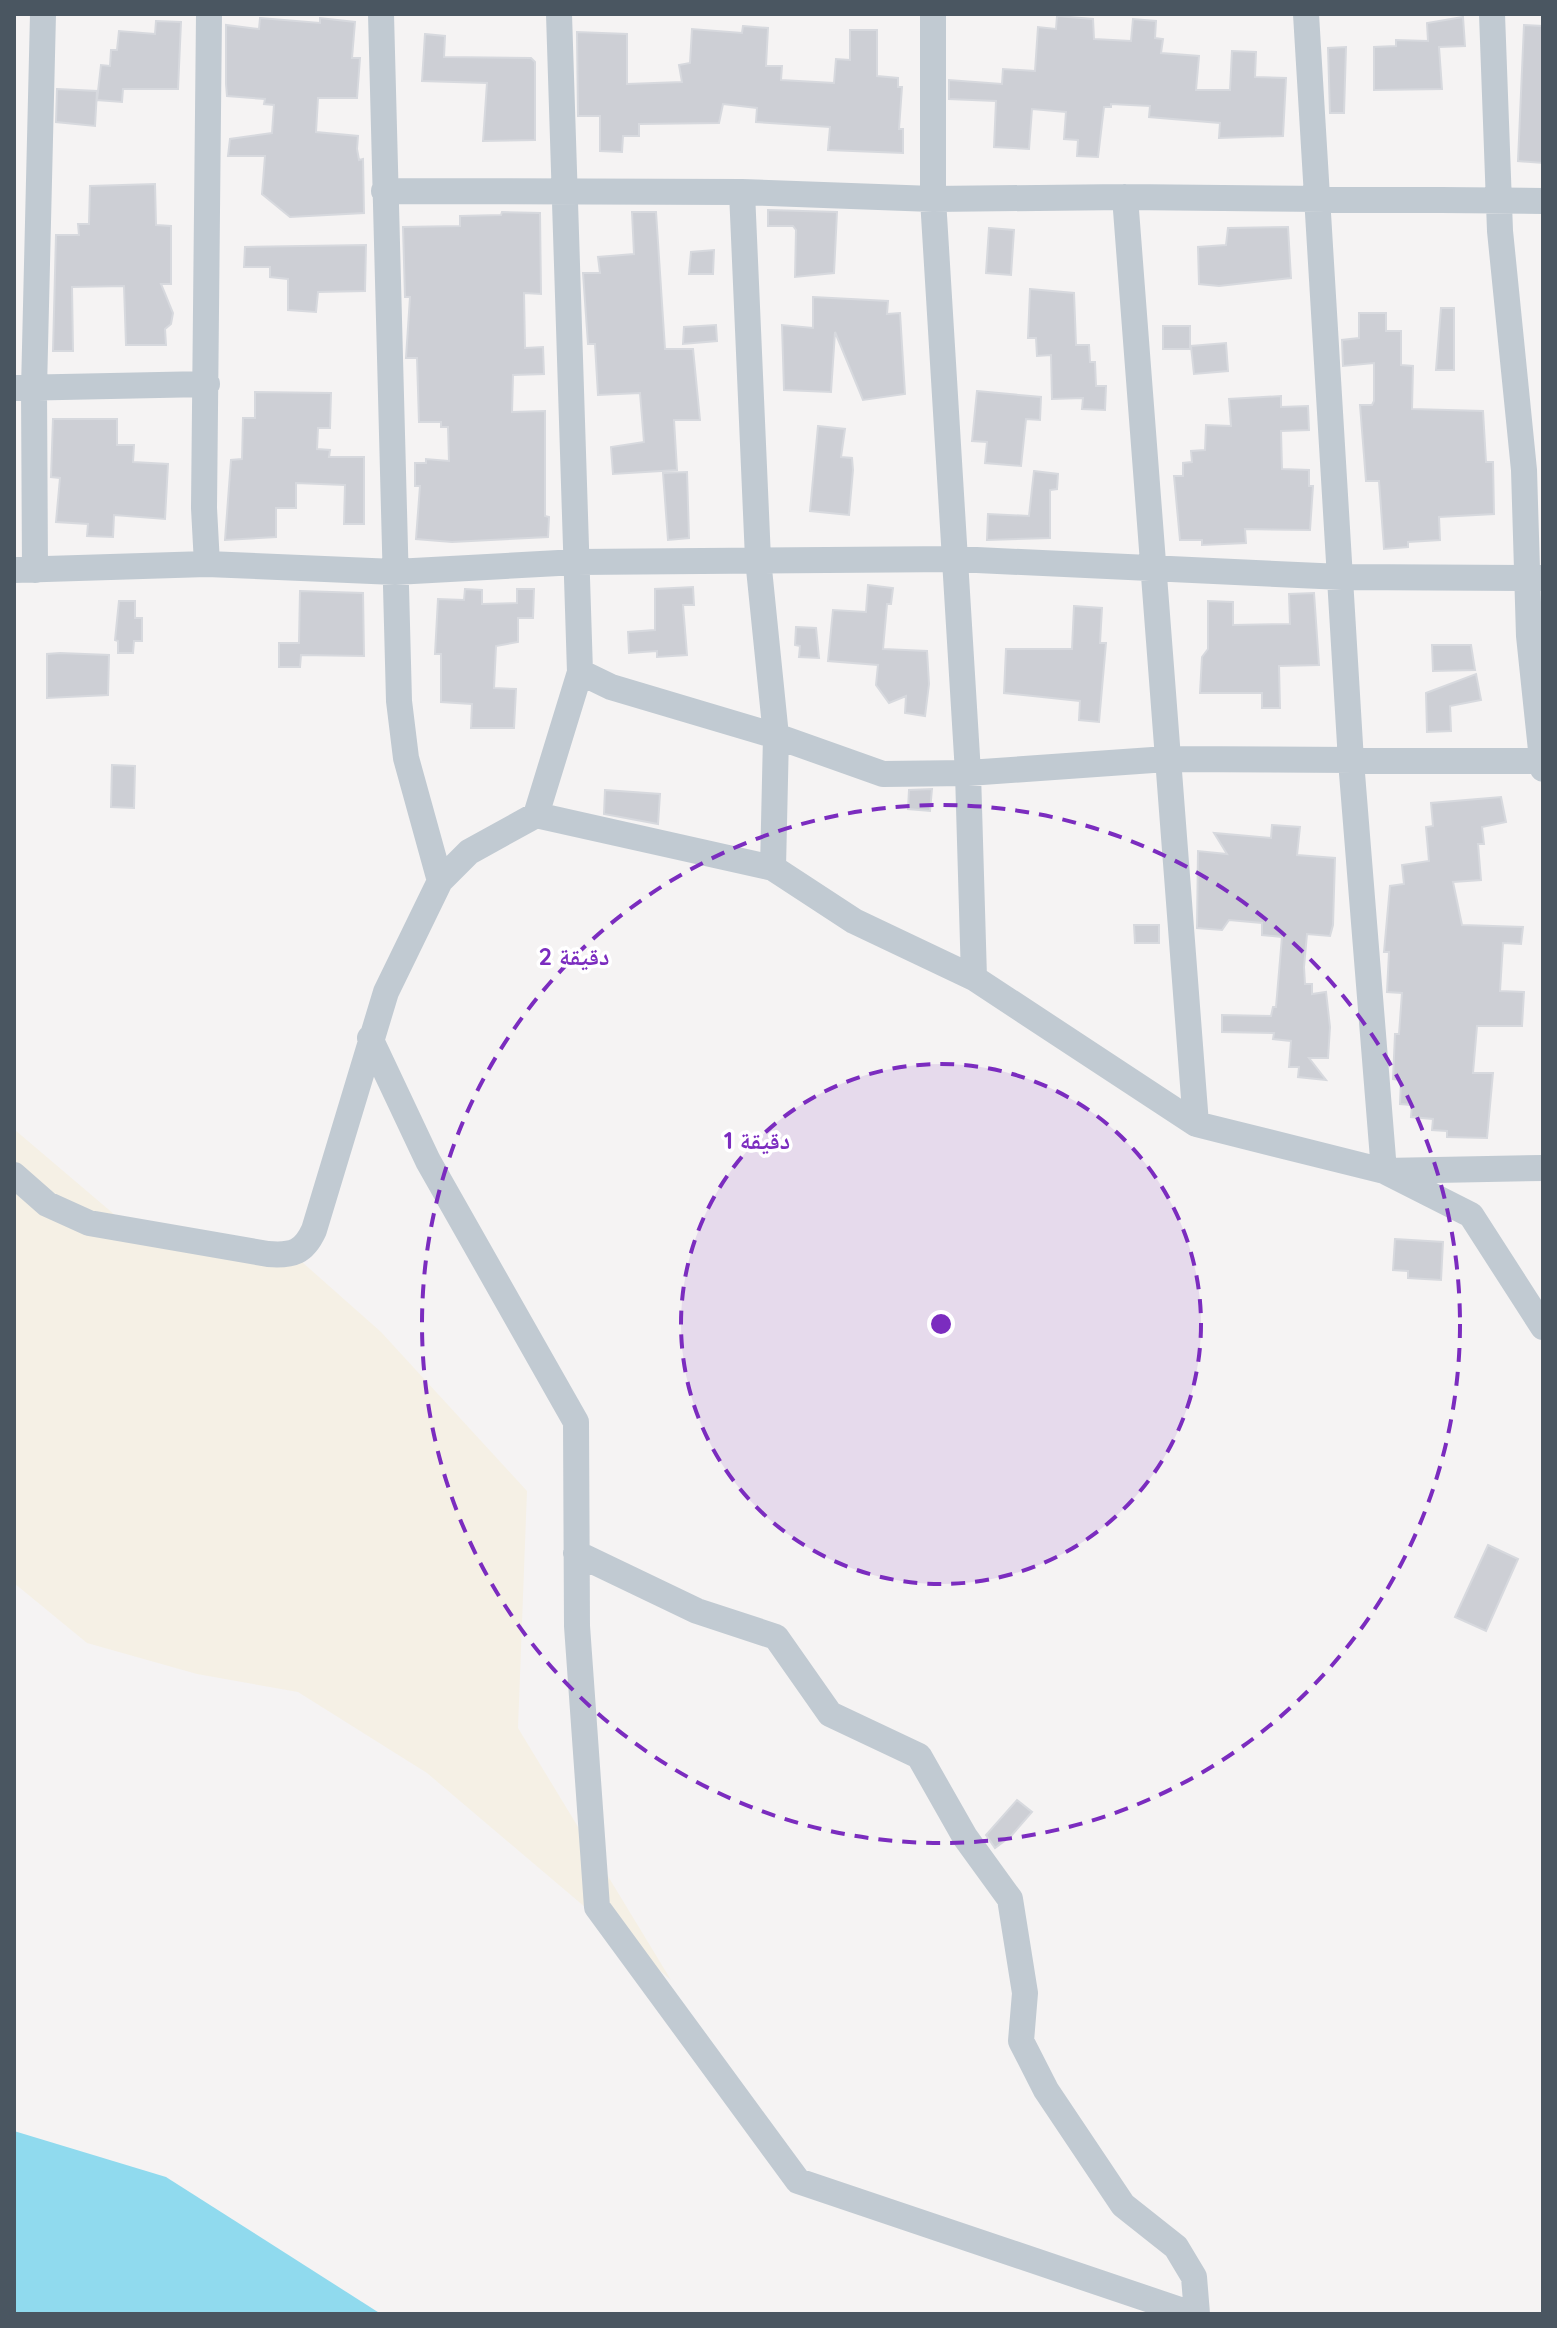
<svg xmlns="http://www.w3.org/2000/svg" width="1557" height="2328" font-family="Quicksand,'Noto Naskh Arabic',sans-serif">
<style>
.sand{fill:#f5f0e5}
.water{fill:#90daee}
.building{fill:#cdcfd5;stroke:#d7d9de;stroke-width:2}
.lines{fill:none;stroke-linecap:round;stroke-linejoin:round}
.street{stroke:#c1cad2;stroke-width:26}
.ring{fill:none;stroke:#7b2cbf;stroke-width:4;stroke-dasharray:14 10}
.centre{fill:#7b2cbf;stroke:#fff;stroke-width:4}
.ring-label{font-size:24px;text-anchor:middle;font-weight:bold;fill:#7b2cbf;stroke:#fff;stroke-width:7;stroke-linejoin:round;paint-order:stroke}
</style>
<rect width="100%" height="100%" fill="#f5f3f3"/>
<path class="sand" d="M15,1130L115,1215L284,1246L381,1332L527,1491L518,1728L671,1980L427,1773L298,1692L197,1674L87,1643L14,1583Z"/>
<path class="water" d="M14,2131L166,2177L381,2314H14Z"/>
<path class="building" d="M1057,16L1093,19L1094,39L1131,41L1133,19L1156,21L1155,38L1163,39L1161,53L1199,56L1196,90H1230L1232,51L1256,52L1255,77L1286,78L1283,136L1219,138L1220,123L1149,117L1150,106L1111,104V107H1104L1098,157L1077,156L1078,140L1064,139L1066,112L1032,109L1029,149L994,147L996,101L949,99V80L1002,84L1003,69L1035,71L1038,27L1056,29Z
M1463,17L1465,46L1439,47L1442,89L1374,90V47L1396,46V40L1428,41L1427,23Z
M260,18L320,23V18L355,22L352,58H360L357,98H318L316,132L358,136L357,149L359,160L363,159L364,213L290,217L262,194L265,156H228L230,139L272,133L274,105L264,104L265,99L227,96L226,84V25L259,29Z
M156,21L181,22L178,89H123L122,102L97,100L101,65L110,66L111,50H117L119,31L155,34Z
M1524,25L1543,26V163L1518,161Z
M743,26L768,28L766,66H782L781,80L834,83L836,59L850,60V30H877V76L898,78V87H902L899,129H903V153L828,150L830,127L756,122L757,108L723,104L719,123L639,124V136H623L622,152L600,151V116H578L577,32L627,34V84L682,82L679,65L690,63L692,29L742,33Z
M425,34L445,36L444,57L531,58L535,62V140L483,141L487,83L422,81Z
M1346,47L1344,113H1330L1328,48Z
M57,89L97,91L95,126L56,122Z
M155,184L156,225L171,226V284H161L173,313L171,324L165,329L166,345H126L124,286L72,287L73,351H53L56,235H79L78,224H89L90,186Z
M768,210L837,212L834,273L795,277L796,230L793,226H768Z
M502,212L540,213L541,294L524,293L525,348L543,347L544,374L513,375L512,412L545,411V516L549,517L548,537L452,542L416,539L420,486H415V463H426V459L449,461L448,427H441V422H419L417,358H406L410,297H405L403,227L460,226V216L501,215Z
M632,212H656L665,349H693L700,420H674L677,470L613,474L611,447L644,442L640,393L598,395L595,344H588L583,273H600L598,257L634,254Z
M1288,227L1291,278L1219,286L1199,284L1198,247L1226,245L1228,228Z
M989,228L1014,230L1011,275L986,273Z
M366,245L365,291L318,292L316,312L288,310V279L270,277V267H244L245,247Z
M714,250L713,274H689L691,252Z
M1030,289L1074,293L1076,345H1089L1090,362H1095L1096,386H1106L1105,410L1082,409L1083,398L1052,399L1051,355L1037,356L1036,338H1028Z
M813,297L888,301L887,314L900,313L905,394L863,400L835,332L831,392L784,390L782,325L813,328Z
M1441,308H1454V370H1436Z
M1359,313H1386V331H1401V365L1413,366L1412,409L1483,411L1486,462H1493L1494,514L1439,517L1440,540L1408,542V547L1384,549L1379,481H1366L1360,405H1372L1374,401V363L1343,366L1342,340L1359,338Z
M716,325L717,341L683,344L684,327Z
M1163,326H1190V349H1163Z
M1226,343L1228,371L1194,374L1191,346Z
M977,391L1041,397L1040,420L1026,419L1021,466L985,463L987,442L972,441Z
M255,392L331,393L330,428H318L317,449L330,450L329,457H364V524H344L345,485L296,483V508H276V537L225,540L231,460L242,459L243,418H255Z
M1281,396V407L1308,406L1309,430L1281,431L1282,469L1309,470V486H1313L1310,530L1245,529L1246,543L1202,545V540H1180L1174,476H1183V463L1192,462L1191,451L1205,450L1206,425L1231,426L1229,399Z
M53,419H117V445H134L133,462L168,464L165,519L114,515L113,537L87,536L88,524L56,522L60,478L51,477Z
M818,426L845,429L841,457L852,458L853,470L849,515L810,511Z
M1034,471L1058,474L1057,489L1050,490V538L987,540L988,514L1029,516Z
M687,472L689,538L668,540L663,473Z
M868,585L893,588L891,604H887L883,649L927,651L929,684L925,716L905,713L906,696L889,703L876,685L878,665L828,661L833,610L866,612Z
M693,587L694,605H683L687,655L657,657V651L629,653L628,632L655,630V589Z
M465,589L482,590V604L517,603V589H534L533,618H518V642L496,646L494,688L516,689L514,728H471L472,704L441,702V654H435L438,599L464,600Z
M300,591L363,593L364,656L301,655L300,667H279V643H299Z
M1314,593L1319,665L1279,666L1280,708H1262V693H1200L1202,657L1208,649V601L1233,602V625L1290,624L1289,594Z
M119,601H135V618H142V641H134L133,653H118V641L115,640Z
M1074,606L1102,608L1100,643H1106L1099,722L1079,720L1080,701L1004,693L1006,649H1072Z
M796,627L816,628L819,658L799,657L800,646L795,645Z
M1432,645H1471L1475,670L1433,671Z
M60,653L109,655L108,695L47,698V654Z
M1476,674L1481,700L1450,706L1451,731L1427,732L1426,693Z
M112,765L135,766L134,808L111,807Z
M932,789L930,811L908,809L909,790Z
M605,790L660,794L658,824L604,814Z
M1501,797L1506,822L1482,827L1484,844H1478L1481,880L1453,882L1462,925L1523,927L1521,944L1503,943L1500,991L1524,992L1522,1026H1477L1473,1073H1493L1487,1138L1447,1137V1131L1432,1130L1433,1119L1411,1117L1412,1105L1400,1104L1401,1080L1393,1079L1395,1034H1399L1402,993L1387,992L1389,952H1384L1390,886L1404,884L1402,865L1429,861L1426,827L1433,826L1431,803Z
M1272,825L1300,827L1297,855L1335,858L1333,925L1330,936L1307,934L1304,967L1305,984H1312V994L1326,992L1330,1027L1328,1058H1309L1326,1080L1298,1077L1299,1067H1289L1291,1041L1273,1039L1274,1033L1222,1032V1015L1271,1016L1273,1007H1276L1282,937L1262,935V923L1229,920L1222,930L1197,928L1198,851L1227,854L1214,833L1271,838Z
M1134,925H1159V943H1135Z
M1395,1239L1443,1242L1441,1280L1408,1278V1271L1393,1270Z
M1488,1545L1518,1559L1486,1631L1455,1617Z
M1017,1800L1032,1812L1011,1836L995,1848L986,1835Z"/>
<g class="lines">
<path class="street" d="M381,14L399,701L406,758L440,881
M933,14V199L968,773L974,978
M1306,14L1351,761L1384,1171L1471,1215L1543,1327
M1492,14L1500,231L1524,470L1529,636L1543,769
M384,191L742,192L933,199L1125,197L1543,201
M742,192L758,559L776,736L773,868
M1125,197L1196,1124
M14,388L207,384
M207,564L204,508L209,14
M14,570L207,564L395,572L577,562L956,559L1342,577L1543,578
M35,570L34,389L43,14
M580,672L611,687L776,736L883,774L968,773L1167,759L1543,761
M536,815L773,868L854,921L974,978L1196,1124L1384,1171L1543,1168
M370,1038L428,1161L576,1422L577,1626L597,1907L798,2181L1192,2314
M14,1175L47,1204L89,1223L268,1254C293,1256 304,1252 314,1230L386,992L440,881L469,852L536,815L580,672L559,14
M576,1553L697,1611L776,1637L830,1714L919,1756L965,1837L1010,1899L1025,1993L1021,2041L1046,2090L1123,2205L1176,2247L1194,2277L1197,2314"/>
</g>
<circle cx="941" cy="1324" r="260" fill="#7b2cbf" fill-opacity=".12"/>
<g class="ring">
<circle cx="941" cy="1324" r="260"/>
<circle cx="941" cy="1324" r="519"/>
</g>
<circle cx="941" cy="1324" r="12" class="centre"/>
<g class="ring-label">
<text x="574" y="965">2 دقيقة</text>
<text x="757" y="1149">1 دقيقة</text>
</g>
<rect width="1557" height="2328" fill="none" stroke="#4a5661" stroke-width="32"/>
</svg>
